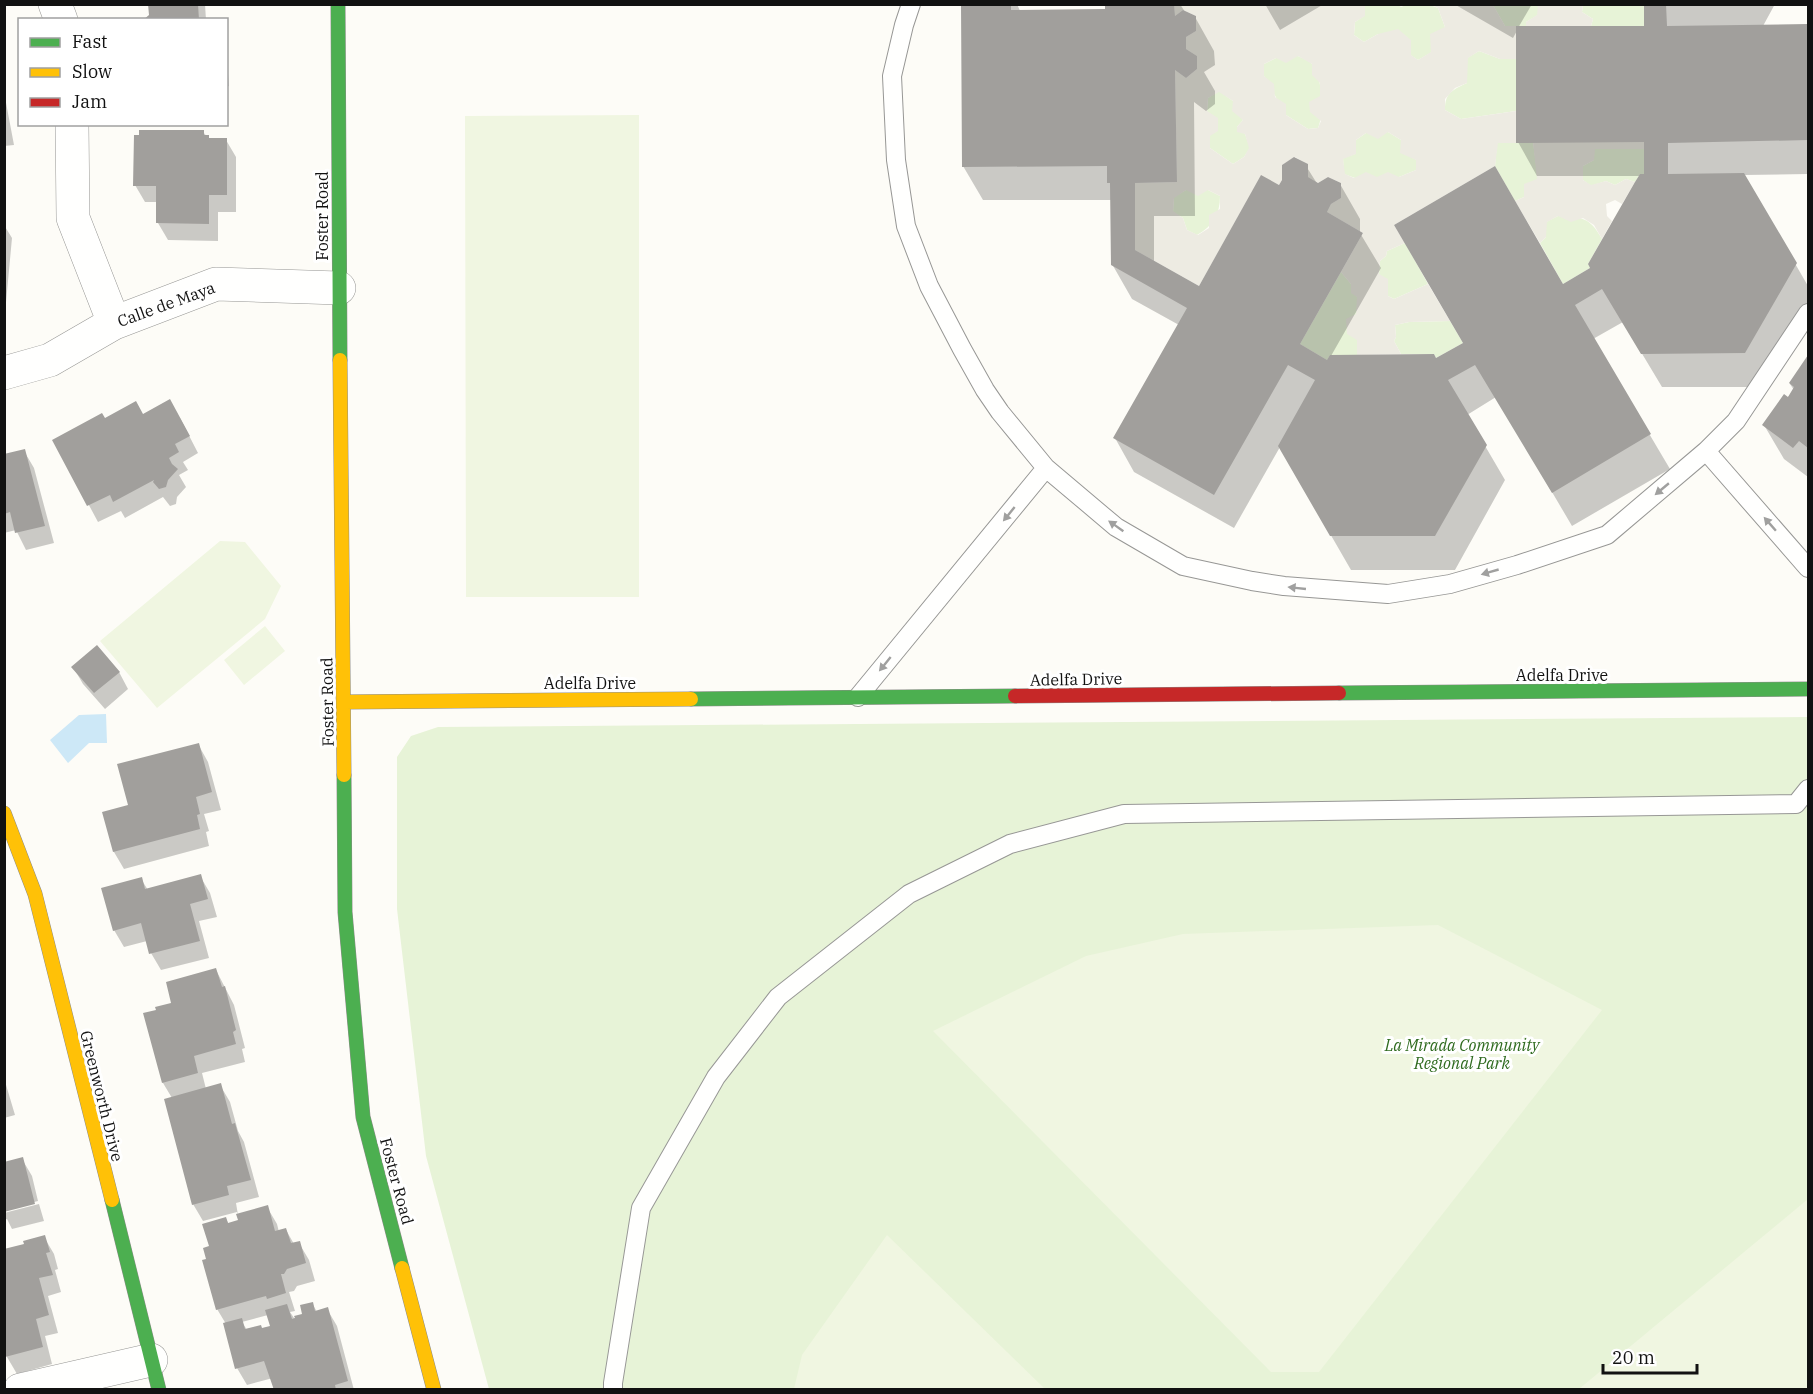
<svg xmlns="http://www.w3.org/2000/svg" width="1813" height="1394" font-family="'IBM Plex Serif',serif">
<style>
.green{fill:#e7f3d7}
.pitch{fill:#f0f6e1}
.plaza{fill:#edebe2;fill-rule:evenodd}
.water{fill:#cde8f7}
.shadow{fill:#0003;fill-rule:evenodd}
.building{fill:#a19f9c}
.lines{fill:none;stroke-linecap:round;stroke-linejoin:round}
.lane-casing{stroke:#979795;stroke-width:20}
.street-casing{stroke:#979795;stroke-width:34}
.fast-casing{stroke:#8e8d8b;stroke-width:15}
.slow-casing{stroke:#8e8d8b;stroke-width:15}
.jam-casing{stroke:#8e8d8b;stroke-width:15}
.lane{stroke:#fffffe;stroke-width:18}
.street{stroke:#fffffe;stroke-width:33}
.fast{stroke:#4caf50;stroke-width:14}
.slow{stroke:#ffc107;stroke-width:14}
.jam{stroke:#c62828;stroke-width:14}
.oneway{fill:#a0a09f}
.labels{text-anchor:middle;stroke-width:6;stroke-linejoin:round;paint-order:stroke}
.street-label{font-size:16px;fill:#111;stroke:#fff}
.park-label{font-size:16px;font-style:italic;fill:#2f6b1f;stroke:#fff}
</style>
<rect width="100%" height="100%" fill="#fdfcf7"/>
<path class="green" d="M1365,5H1398L1401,7C1412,2 1428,3 1438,8L1445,27L1432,52L1418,60L1378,34L1364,42L1354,35L1355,22L1364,16Z
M1493,5H1538V15L1526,22V26H1505Z
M1583,5H1644V26H1591L1593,19L1582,12Z
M1479,51L1500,59H1516V111L1461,119L1445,110C1445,93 1452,90 1467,83V58Z
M1298,56C1302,58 1308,60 1311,63C1323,74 1324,115 1318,128L1308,129L1286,115L1264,76V64L1276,58Z
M1219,91L1233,101L1243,120L1237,127L1245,134L1250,148L1244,157L1233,164L1210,148L1207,112L1208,98Z
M1388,132L1401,140L1416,160V170L1399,177L1355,178L1344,174L1343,158L1355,154L1356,140L1366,133Z
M1497,142H1533L1538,179L1524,197L1515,201L1495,166Z
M1594,149H1644V174H1640L1635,182L1626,179L1615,185L1606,181L1591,186L1583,180V166L1594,160Z
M1186,190H1208L1220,196C1220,214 1213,226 1197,235L1187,230L1183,218L1173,212L1174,197Z
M1558,216C1583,218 1589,216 1602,239L1588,264L1590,268L1563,284L1540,243L1546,237V222Z
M1405,243L1428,284L1394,299L1388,296L1379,274L1380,261L1386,256L1387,251Z
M1341,272L1351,284L1357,297V355H1330L1327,360L1300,344Z
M1450,321L1463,343L1436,358L1434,354H1401L1394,341L1396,337L1395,325L1409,322Z
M1808,717V1389H489L426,1156L397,909V757L411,736L438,727Z"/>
<path class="pitch" d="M639,115V597H466L465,116Z
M220,541L245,542L281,586L265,619L157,708L100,641Z
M265,626L285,651L244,685L224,660Z
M1438,925L1602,1010L1319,1372H1271L933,1031L1086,956L1183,934Z
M1808,1199V1389H1579Z
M887,1235L1045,1389H794L802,1355Z"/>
<path class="plaza" d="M1174,5H1365V16L1355,22L1354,35L1364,42L1378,34L1398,29L1411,40V55L1418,60L1431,52L1430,34L1445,27L1438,8L1432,5H1493L1505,26H1516V59H1500L1479,51L1468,58L1467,83L1455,88L1445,99V110L1461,119L1516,111V143H1498L1495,166L1394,225L1405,243L1387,251L1386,256L1380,261L1379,274L1388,279V296L1394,299L1428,284L1450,321L1409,322L1395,325L1396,337L1394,341L1401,354L1357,355V340L1347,334L1346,319L1356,314L1357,297L1351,293V284L1341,272L1363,233L1327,212L1331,204L1341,198V183L1328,177L1318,183L1308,177L1307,164L1295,157L1282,165V180L1279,185L1261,176L1199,286L1135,250V183L1177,182L1175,70L1186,78L1197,69V56L1186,49V37L1196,31V16L1183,10L1175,16ZM1298,56L1312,64V75L1320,83V96L1309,102L1310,112L1321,121L1318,128L1308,129L1286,115V104L1275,97L1274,84L1264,76V64L1276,58L1286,63ZM1219,92L1233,101L1232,111L1243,120L1237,127V132L1245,134L1249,148L1244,157L1233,164L1210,148V136L1218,131V118L1207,111L1208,98ZM1388,132L1401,140L1400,153L1416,160V170L1399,177L1388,172L1377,177L1366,172L1354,178L1345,174L1343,159L1356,154V140L1366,133L1378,139ZM1186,190L1198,196L1208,190L1220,196V209L1209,215V228L1198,235L1187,230L1183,218L1173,211L1174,198Z
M1538,5H1583L1582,12L1593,19L1591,26H1526V22L1537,15Z
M1533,142H1644V149H1595L1594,160L1583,166V180L1591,185L1606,181L1615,185L1626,179L1635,182L1622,204L1615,200L1606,204L1607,216L1612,221L1602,239L1594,225L1583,218L1571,222L1558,216L1547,222L1546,237L1540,243L1515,201L1524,197V184L1537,179Z"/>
<path class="water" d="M106,714L107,743H89L68,763L50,740L79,715Z"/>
<path class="shadow" d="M150,4H205L206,20H146L151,16Z
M962,4H1017L1020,11H1107V4H1180L1185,12L1195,17L1214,51L1215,65L1204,72L1215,91V104L1206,111L1194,102L1195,216H1154V262L1199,288L1280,187L1306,166L1318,185L1340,184L1360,219V233L1381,268L1331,356L1436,360L1592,269L1640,176H1537L1518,142V29L1513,38L1454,4H1532L1518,28H1645V4H1775L1763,26L1808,25V174L1744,175L1808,286V310L1765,387H1662L1623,322L1593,339L1670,469L1572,526L1496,397L1467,415L1505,480L1455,570H1351L1280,447L1234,528L1134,472L1115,438L1179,325L1132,299L1112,264V200H983L963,166Z
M1265,4H1324L1280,30Z
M226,49L229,86L226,87Z
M4,92L14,145L4,146Z
M203,132L210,140H226L236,157V212H218V241L168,240L158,223V202H145L135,185Z
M4,225L12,238L4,324Z
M1808,358V477L1784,459L1764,425L1794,390L1790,384Z
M143,416L180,418L198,453L183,462L188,470L179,475L186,487L177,497L176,504L170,506L163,497L125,518L121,511L98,522L54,440L104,420Z
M24,451L34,468L54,543L26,550L16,530L4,533V455Z
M73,667L119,672L128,689L105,709L83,684Z
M198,744L208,762L221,810L204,814L209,831L206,832L209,846L124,869L114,852L104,813L130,806Z
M200,876L210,893L217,917L199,921L209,958L161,970L151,953L147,941L124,947L114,930L141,879L148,890Z
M216,970L234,1005L245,1048L242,1049L245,1062L202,1073L206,1089L220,1085L230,1102L238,1131L244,1142L259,1197L236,1203L238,1215L267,1207L277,1224L279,1232L286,1230L294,1244L299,1243L309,1260L315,1281L297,1286L294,1291L289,1292L295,1311L290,1312L294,1318L304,1316L312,1303L317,1312L327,1309L337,1326L354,1390H276L273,1378L247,1385L237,1368L226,1324L217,1309L211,1247L226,1219L229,1225L240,1221L237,1212L203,1221L193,1204L172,1098L163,1083L173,1004ZM268,1315L271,1327L247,1330L242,1322Z
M4,1078L15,1115L4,1118Z
M22,1159L32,1176L38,1201L4,1210Z
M39,1204L44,1221L12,1229L7,1219L4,1220V1213Z
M44,1237L54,1254L58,1269L55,1270L61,1292L48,1296L58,1333L45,1336L52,1364L17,1374L7,1357L4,1349V1251L26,1245Z"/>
<path class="building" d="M148,4H198L199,20H143L149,15Z
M961,4H1011V10L1105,9V4H1174L1175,16L1183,10L1196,16V31L1186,37V49L1197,56V69L1186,78L1175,70L1177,182L1135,183V250L1199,286L1261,175L1279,185L1282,180V165L1294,157L1308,164V177L1318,183L1328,177L1341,183V198L1331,204L1327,212L1363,233L1300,344L1327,360L1330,355L1434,354L1436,358L1463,343L1394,225L1495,166L1563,284L1590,268L1588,264L1635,182L1640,174H1644V142L1516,143V26H1644V4H1666L1667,26L1808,24V140L1668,143V174L1744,173L1797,263L1745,353L1641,354L1602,289L1575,305L1651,434L1552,493L1475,365L1448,380L1487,445L1435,536H1330L1278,446L1315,380L1288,365L1214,495L1113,438L1187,308L1111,265L1110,183H1107V166L962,167Z
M139,130H204V135H209V138H227V195H209V224L156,223V186H133L134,135H139Z
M1808,355V448L1799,441L1793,448L1762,425L1784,394L1788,397L1794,387L1789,383Z
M170,399L190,436L175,444L179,452L169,458L172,464L178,469L168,480L166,487L159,489L153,482L154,480L113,502L110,495L87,506L52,440L102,413L105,418L136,401L143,414Z
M25,449L45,526L15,533L10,512L4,514V454Z
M97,645L120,672L94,693L71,667Z
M199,743L212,792L196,797L200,814L197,815L200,829L113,852L102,812L128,805L117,764Z
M201,874L208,899L190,904L200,941L149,954L141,923L113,931L101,888L142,877L145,889Z
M216,968L222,987L225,986L236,1030L233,1032L236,1044L194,1056L198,1073L162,1083L143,1013L156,1010L155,1007L171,1003L166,982Z
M221,1083L232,1124L235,1123L251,1180L227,1186L229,1195L192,1205L164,1099Z
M23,1157L35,1204L4,1212V1162Z
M268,1205L275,1231L286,1228L291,1243L300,1241L306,1263L287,1269L284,1274H281L286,1293L267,1299L266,1296L216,1310L202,1260L206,1259L203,1248L209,1246L202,1224L226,1217L228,1223L238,1220L236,1214Z
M45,1235L50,1252L46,1253L53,1275L39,1278L49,1315L36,1319L43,1347L5,1357L4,1249L24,1244L23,1241Z
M313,1302L315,1311L328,1307L348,1381L335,1385L336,1390H274L264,1361L235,1369L223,1323L242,1318L245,1329L261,1325L262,1328L270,1326L265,1310L287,1304L292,1319L295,1318L294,1316L302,1314L300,1305Z"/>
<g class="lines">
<defs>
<path id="lane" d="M911,4L904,25L892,76L896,160L906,226L929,286L962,349L985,390L1000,412L1046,468L1116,527L1183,566L1252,581L1284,586L1388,594L1450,584L1517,565L1607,535L1706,451L1736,421L1808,313
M1706,451L1808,568
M858,697L1046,468
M613,1390V1383L641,1208L716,1077L778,997L909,894L1010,844L1124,814L1796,804L1808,789"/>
<path id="street" d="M55,4L61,20
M72,124L73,218L114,323
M4,373L50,360L114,323L216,284L339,288
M20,1390L151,1360"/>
<path id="fast" d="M338,4L340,360
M1339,693L1808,689
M691,699L1015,696
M344,775L345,912L363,1117L402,1268
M112,1200L159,1390"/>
<path id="slow" d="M340,360L344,775
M344,702L691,699
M4,813L35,894L112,1200
M402,1268L434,1390"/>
<path id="jam" d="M1015,696L1339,693"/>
</defs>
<use href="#lane" class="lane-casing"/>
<use href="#street" class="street-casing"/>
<use href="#fast" class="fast-casing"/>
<use href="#slow" class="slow-casing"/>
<use href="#jam" class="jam-casing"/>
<use href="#lane" class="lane"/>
<use href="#street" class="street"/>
<use href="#fast" class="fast"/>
<use href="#slow" class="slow"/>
<use href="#jam" class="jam"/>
</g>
<defs><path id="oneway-solid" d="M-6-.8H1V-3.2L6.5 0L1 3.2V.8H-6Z" transform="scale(1.5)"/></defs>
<g class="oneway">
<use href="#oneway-solid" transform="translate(1662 489) rotate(140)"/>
<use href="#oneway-solid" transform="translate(1009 514) rotate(129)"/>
<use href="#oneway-solid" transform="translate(1770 524) rotate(-131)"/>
<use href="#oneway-solid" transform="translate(1116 526) rotate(-145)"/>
<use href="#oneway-solid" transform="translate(1490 572) rotate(164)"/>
<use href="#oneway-solid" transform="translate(1297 588) rotate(-174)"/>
<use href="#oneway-solid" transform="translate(885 664) rotate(129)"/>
</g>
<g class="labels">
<g class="street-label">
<text transform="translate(322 216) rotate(-90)" y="6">Foster Road</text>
<text transform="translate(166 304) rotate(-20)" y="6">Calle de Maya</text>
<text x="1562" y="681">Adelfa Drive</text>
<text transform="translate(1076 679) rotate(-1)" y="6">Adelfa Drive</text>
<text x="590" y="689">Adelfa Drive</text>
<text transform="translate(327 702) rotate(-91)" y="6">Foster Road</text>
<text transform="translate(102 1096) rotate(76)" y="6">Greenworth Drive</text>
<text transform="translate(397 1181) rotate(75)" y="6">Foster Road</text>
</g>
<g class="park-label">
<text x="1462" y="1051">La Mirada Community<tspan x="1462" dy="18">Regional Park</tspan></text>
</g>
</g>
<rect width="1813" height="1394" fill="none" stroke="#111111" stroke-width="12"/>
<rect x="18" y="18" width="210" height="108" fill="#ffffff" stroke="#a0a0a0" stroke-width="1.5"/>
<rect x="30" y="38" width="30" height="9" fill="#4caf50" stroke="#a0a0a0" stroke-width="1.5"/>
<text x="72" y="48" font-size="18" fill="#111111">Fast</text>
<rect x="30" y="68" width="30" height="9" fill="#ffc107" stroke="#a0a0a0" stroke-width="1.5"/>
<text x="72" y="78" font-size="18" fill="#111111">Slow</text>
<rect x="30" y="98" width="30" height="9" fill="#c62828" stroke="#a0a0a0" stroke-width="1.5"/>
<text x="72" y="108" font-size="18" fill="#111111">Jam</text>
<path d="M1603 1364v9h94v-9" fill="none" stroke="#111111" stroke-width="3"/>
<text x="1612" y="1364" font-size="18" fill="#111111" stroke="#ffffff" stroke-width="4.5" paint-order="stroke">20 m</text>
</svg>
